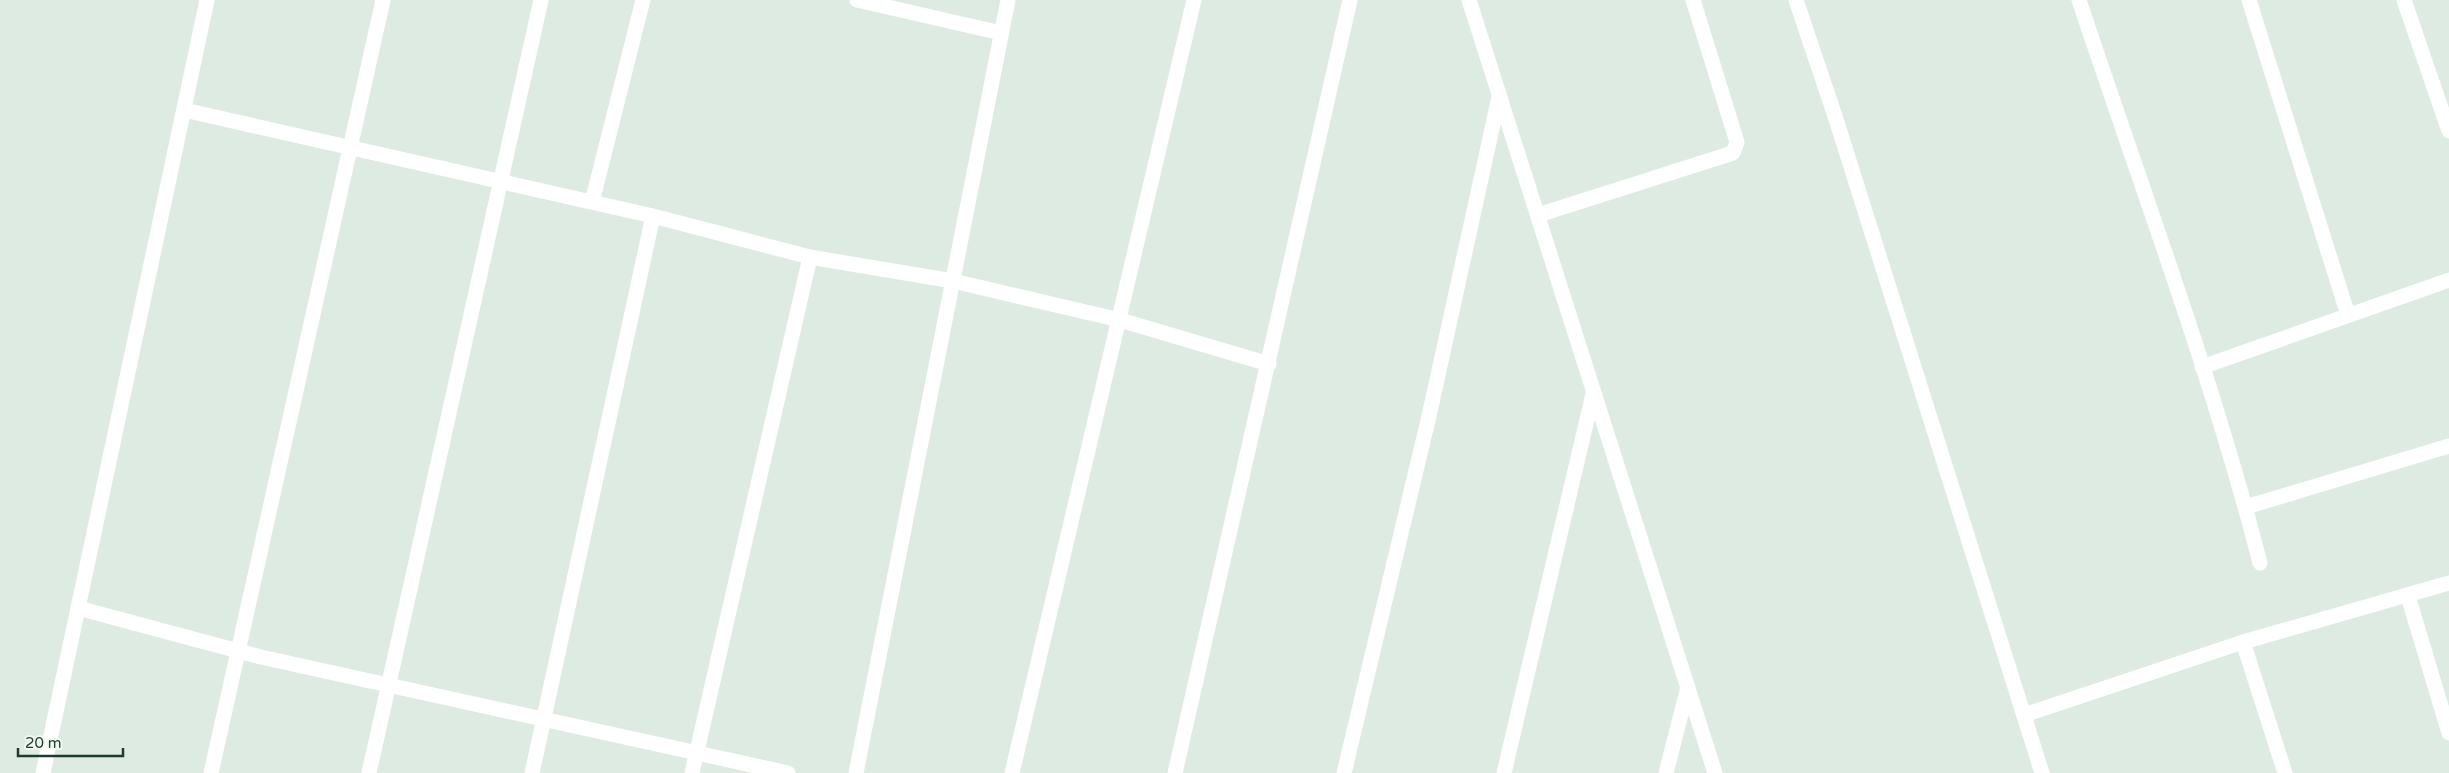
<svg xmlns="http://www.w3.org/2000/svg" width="2449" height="773" font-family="'Varela Round',sans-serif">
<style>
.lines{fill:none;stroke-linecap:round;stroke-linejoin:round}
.minor{stroke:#fff;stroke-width:15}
</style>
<rect width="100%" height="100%" fill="#deebe2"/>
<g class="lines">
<path class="minor" d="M857,0L1001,33
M1469,0L1715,773
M1796,0L1835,116L2042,773
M2079,0C2141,187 2211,372 2260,563
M2249,0L2348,315
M2404,0L2449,131
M184,110L653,216L810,257L953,281L1120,320L1269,364
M592,202L643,0
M1538,215L1733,153L1737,142L1693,0
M2202,367L2449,280
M2246,507L2449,446
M2408,596L2449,733
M78,608L261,657L788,773
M2243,642L2285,773
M2024,715L2243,642L2449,583
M43,773L207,0
M211,773L383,0
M369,773L541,0
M532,773L653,216
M692,773L810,257
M856,773L1008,0
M1012,773L1194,0
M1175,773L1350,0
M1344,773L1429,416L1499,97
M1504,773L1593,394
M1666,773L1688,687"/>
</g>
<path d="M18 748v8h105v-8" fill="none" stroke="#1e3c2d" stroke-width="2.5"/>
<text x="25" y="748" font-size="15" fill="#1e3c2d" stroke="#eff8f1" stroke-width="4" paint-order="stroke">20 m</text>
</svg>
